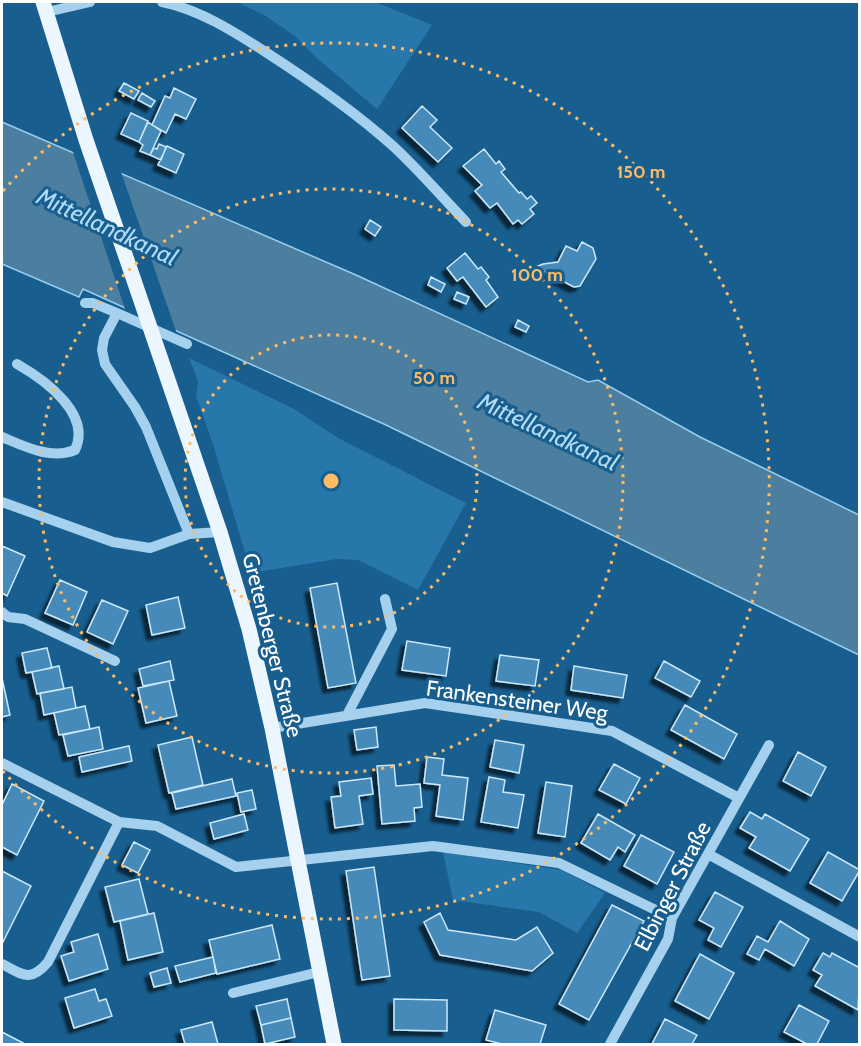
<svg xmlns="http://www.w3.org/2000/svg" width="861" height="1046" font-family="Cabin,sans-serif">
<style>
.green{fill:#2877aa}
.water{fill:#4c7ea0;stroke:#97cff1;stroke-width:1.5}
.pier{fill:#185e8e}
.building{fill:#458ab8;stroke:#cbe8fa;stroke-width:1.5;filter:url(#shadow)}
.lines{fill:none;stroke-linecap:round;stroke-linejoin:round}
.minor{stroke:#a5d1ef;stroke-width:10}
.major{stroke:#ecf6ff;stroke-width:15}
.ring{fill:none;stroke:#ffba62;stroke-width:3;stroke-dasharray:3 6}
.labels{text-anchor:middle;stroke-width:6;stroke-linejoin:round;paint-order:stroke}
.street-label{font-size:22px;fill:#fff;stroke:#185e8e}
.water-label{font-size:24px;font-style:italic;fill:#b0dbf6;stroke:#185e8e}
.centre{fill:#ffba62;stroke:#185e8e;stroke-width:3}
.ring-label{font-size:18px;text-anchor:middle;font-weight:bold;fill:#ffba62;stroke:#185e8e;stroke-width:6;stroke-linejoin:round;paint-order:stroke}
</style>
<defs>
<filter id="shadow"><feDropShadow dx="-5" dy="5" stdDeviation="1.5" flood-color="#0009"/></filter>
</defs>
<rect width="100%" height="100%" fill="#185e8e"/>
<path class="green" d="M237,2H375L432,25L377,109L320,61L296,37L266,16Z
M189,358L294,409L340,439L466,503L418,590L358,560L337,559L251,573L213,444L196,396L198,381Z
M443,852L561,870L605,893L577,933L539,912L453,900Z"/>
<path class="water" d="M2,122L356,275L588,382L598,380L700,437L859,515V655L386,425L83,289L79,297L2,264Z"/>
<path class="pier" d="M72,149L120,169L177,334L126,312Z"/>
<path class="building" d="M124,83L139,91L134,99L119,91Z
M174,88L196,99L186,119L175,114L166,133L152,125L165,96L170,98Z
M142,93L155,101L151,107L138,100Z
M422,106L437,120L430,127L452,148L438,162L402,128Z
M131,113L148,121L139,142L121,134Z
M148,122L161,131L150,155L140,151L143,145L139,142Z
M159,144L166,147L161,160L150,155L154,148L157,149Z
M167,146L184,154L176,173L158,165Z
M484,149L496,164L499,161L505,169L501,172L519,193L521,192L527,199L531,196L537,203L530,209L534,214L522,224L518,220L513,224L497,203L490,208L475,191L482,185L463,166Z
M370,220L381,227L375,236L365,229Z
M582,242L593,248L596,259L580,286L574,287L539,269L538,266L543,264L558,262L566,246L577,251Z
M465,253L478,269L481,267L489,277L486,280L498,297L486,307L463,277L457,281L447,268Z
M431,277L445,284L441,292L428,285Z
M457,292L469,297L466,304L454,299Z
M518,320L529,326L526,332L515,327Z
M2,546L25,556L7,596L2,593Z
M60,580L87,592L73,625L45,613Z
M337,583L356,683L328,688L310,588Z
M178,597L185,628L152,635L146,605Z
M102,600L128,611L113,644L87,632Z
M407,641L450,648L446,676L402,670Z
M47,648L52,668L26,673L22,653Z
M500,655L539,660L535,686L496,681Z
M170,661L174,680L143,686L139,669Z
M664,661L700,681L691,697L655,678Z
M59,666L64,689L37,694L32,672Z
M574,666L627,675L623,698L571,690Z
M2,678L10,715L2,717Z
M169,681L177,716L146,723L138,688Z
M72,687L76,708L44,715L40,693Z
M685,705L737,734L724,759L671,730Z
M85,706L90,729L59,735L54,713Z
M99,727L103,749L68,756L63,735Z
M376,727L378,747L357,750L354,730Z
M192,737L203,785L169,793L158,745Z
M495,740L524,745L519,773L490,767Z
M129,746L132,761L82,772L79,757Z
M798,752L826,767L811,796L783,781Z
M427,757L444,759L442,775L468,778L463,820L436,816L440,785L424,783Z
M614,764L640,778L626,804L599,790Z
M394,765L396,786L420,784L422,807L414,808L415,821L382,824L377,766Z
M489,777L505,780L503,792L524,795L518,828L481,822Z
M371,778L373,794L359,796L363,824L335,828L331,797L341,796L339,782Z
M232,779L236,796L176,809L172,793Z
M546,782L572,786L565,837L538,833Z
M12,784L44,801L17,855L2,847V805Z
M252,790L256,809L241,812L237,793Z
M750,812L762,819L765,814L809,839L790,871L749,848L756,837L740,828Z
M244,814L248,830L214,839L210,823Z
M598,814L635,835L625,852L618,847L610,860L581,843Z
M641,835L674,852L657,884L624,866Z
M134,842L150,850L138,873L122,865Z
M828,852L860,870L842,901L810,883Z
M374,867L390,976L362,980L346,871Z
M2,871L31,886L2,944Z
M139,879L148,914L114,922L105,887Z
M715,892L743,907L721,947L708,940L714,928L699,920Z
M612,905L644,921L589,1020L559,1004Z
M154,913L163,952L128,960L120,921Z
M440,913L448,930L516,940L537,927L553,953L532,971L440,955L424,922Z
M780,921L809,939L794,966L765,949L759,960L747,954L757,936L768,942Z
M272,925L280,959L217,974L209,940Z
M98,934L108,969L69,981L61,956L74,952L71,942Z
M823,953L830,957L832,953L860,968L858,1010L815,986L822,975L813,970Z
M700,954L734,973L709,1019L675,1001Z
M213,957L216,973L180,982L175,966Z
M167,968L171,983L154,987L150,973Z
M95,989L99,1001L106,999L112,1016L74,1028L65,998Z
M287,999L291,1018L261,1025L256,1006Z
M394,999L447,1000V1031L394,1030Z
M799,1005L829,1021L817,1044H807L784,1032Z
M495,1010L546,1025L540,1044H502L486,1040Z
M291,1018L295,1037L265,1044L261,1025Z
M665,1019L697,1035L692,1044H652Z
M212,1022L218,1044H185L181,1030Z
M2,1032L25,1044H2Z"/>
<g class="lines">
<path class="minor" d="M162,2C198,9 233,31 264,51C309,80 354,111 393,146C419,170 442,197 466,222
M47,12L90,2
M85,303H93L117,313
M187,344L117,313L104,338L102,350L105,364L135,407L146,427L189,534
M2,437C24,446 50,460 75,450C92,414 45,380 17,364
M2,502L113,542L150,548L189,534L220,532
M2,612L8,617L25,619L115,661
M347,715L392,629L385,599
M272,728L425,703L612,731L739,798
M2,763L119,822L157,826L236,867L433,846L559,863L672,918
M708,854L860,937
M2,964C23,975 30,983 48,962L119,822
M233,993L319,972
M610,1044L668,939L672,918L769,745"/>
<path class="major" d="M43,2L86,140L220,532L249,629L272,728L334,1044"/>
</g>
<g class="ring">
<circle cx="331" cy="481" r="146"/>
<circle cx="331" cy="481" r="292"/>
<path d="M3 191A438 438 0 1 1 3 771"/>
</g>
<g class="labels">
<g class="street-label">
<text transform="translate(273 645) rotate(76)" y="8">Gretenberger Straße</text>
<text transform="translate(517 700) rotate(8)" y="8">Frankensteiner Weg</text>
<text transform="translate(672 886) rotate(-63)" y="8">Elbinger Straße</text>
</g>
<g class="water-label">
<text transform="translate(107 227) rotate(25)" y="8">Mittellandkanal</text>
<text transform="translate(548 432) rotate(25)" y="8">Mittellandkanal</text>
</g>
</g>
<circle cx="331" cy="481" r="9" class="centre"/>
<g class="ring-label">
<text x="641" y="178">150 m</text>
<text x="537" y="281">100 m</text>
<text x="434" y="384">50 m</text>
</g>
<rect width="861" height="1046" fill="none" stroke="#ffffff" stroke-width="6"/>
</svg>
